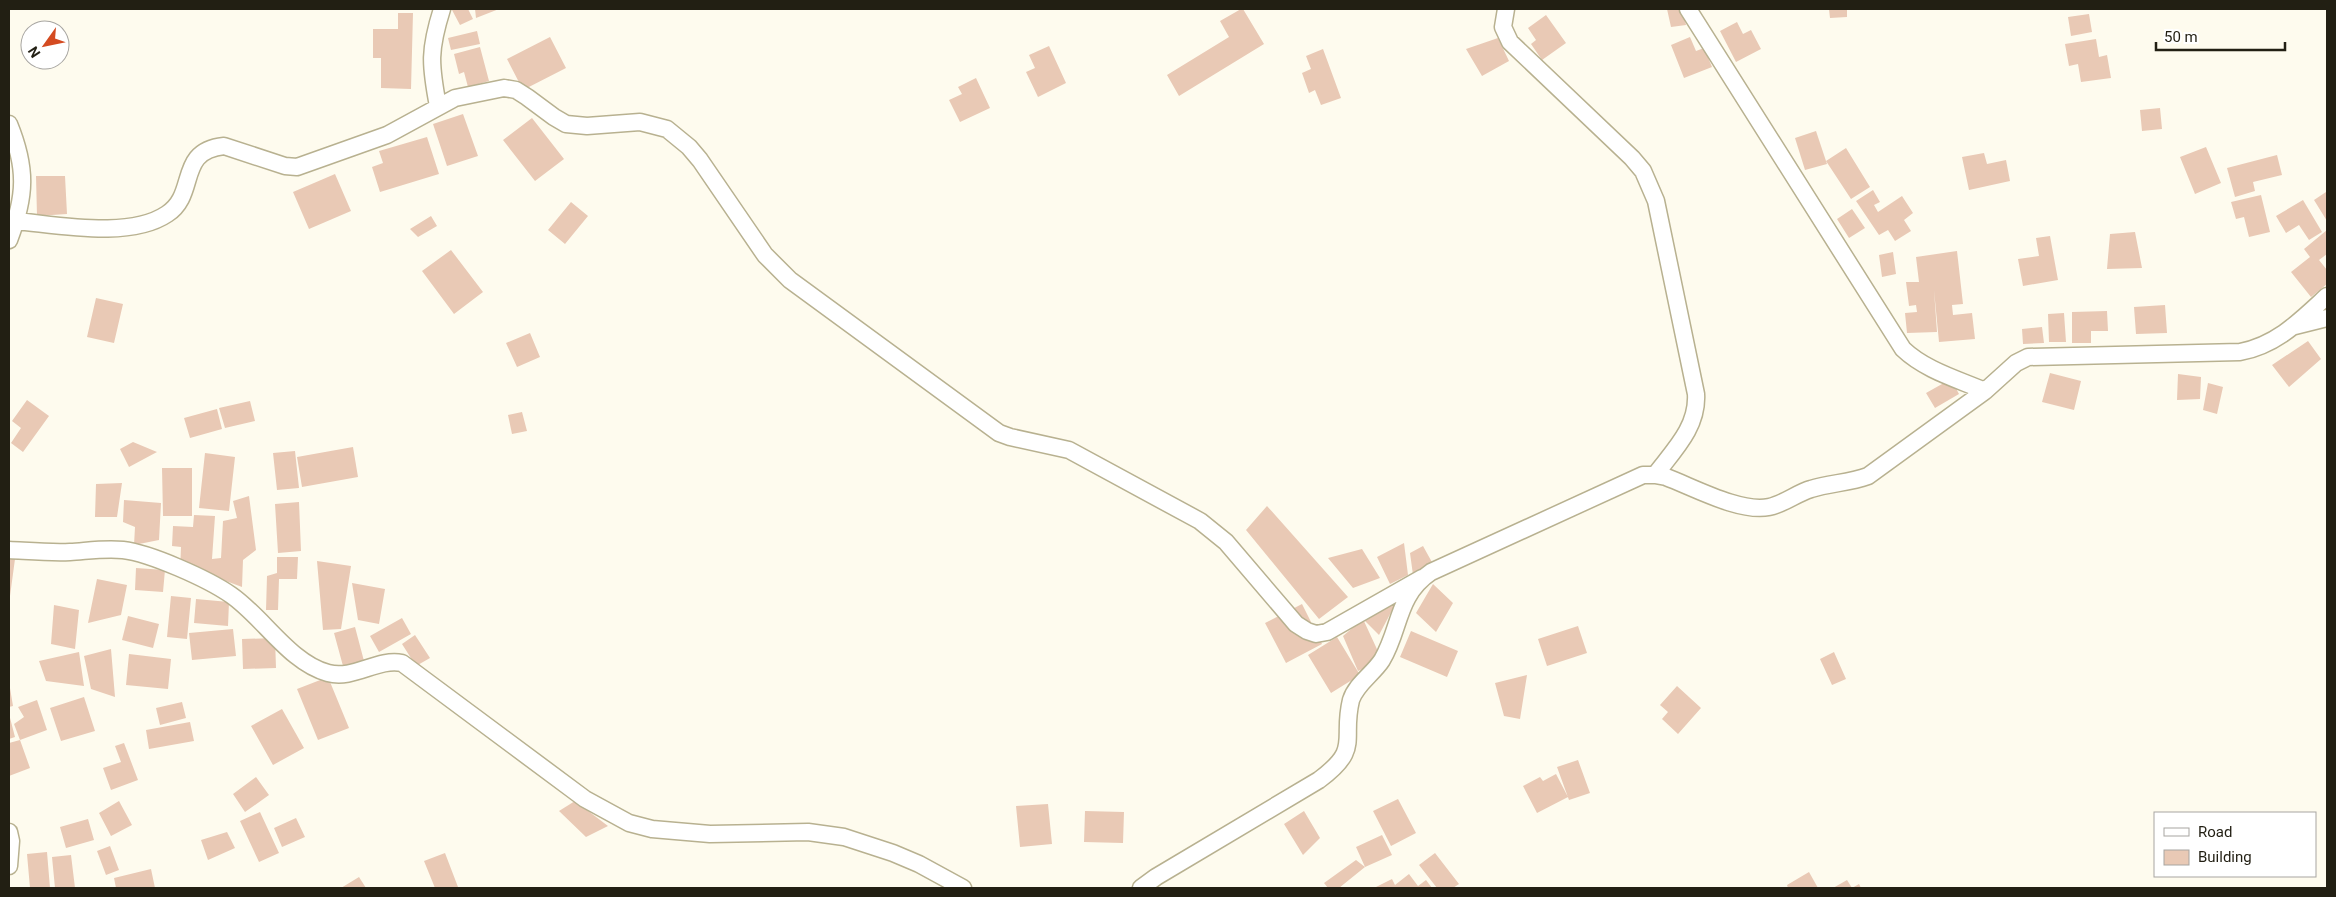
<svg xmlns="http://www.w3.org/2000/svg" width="2336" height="897" font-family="Roboto,sans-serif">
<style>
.building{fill:#e9c9b5}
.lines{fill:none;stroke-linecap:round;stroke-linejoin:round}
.minor-casing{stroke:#b8b190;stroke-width:19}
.minor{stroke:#fff;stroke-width:16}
</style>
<rect width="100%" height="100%" fill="#fefbee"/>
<path class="building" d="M455,9H468L473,19L460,25L452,10Z
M475,9H499L476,18Z
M1241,9H1243L1264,44L1179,96L1167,75L1229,37L1220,21Z
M1667,9H1683L1686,25L1671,27Z
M1829,9H1847V17L1830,18Z
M398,13H413L411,89L381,88V58H373V29H398Z
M2089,14L2092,32L2071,36L2068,17Z
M1546,15L1566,43L1542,60L1531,44L1536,40L1528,28Z
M1737,22L1743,34L1751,30L1761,49L1736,62L1720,31Z
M477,31L480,44L451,50L448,38Z
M550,37L566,68L523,90L507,59Z
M1690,37L1696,51L1704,48L1712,67L1684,78L1671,45Z
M1498,38L1509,61L1482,76L1466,49Z
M2096,39L2099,57L2107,55L2111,78L2081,82L2078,64L2069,66L2065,44Z
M1049,46L1066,83L1038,97L1026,72L1035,68L1029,55Z
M480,47L489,81L468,87L464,72L459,74L454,54Z
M1323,49L1341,98L1321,105L1315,90L1309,93L1302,73L1311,69L1306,56Z
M976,78L990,108L960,122L949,100L962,94L958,87Z
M2160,108L2162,129L2142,131L2140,110Z
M463,114L478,156L447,166L433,124Z
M532,118L564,159L535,181L503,140Z
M1816,131L1827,164L1805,170L1795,138Z
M427,137L439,174L380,192L372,167L383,163L379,151Z
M2206,147L2221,183L2195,194L2180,157Z
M1846,148L1870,187L1851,199L1826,161Z
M1984,153L1987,164L2006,160L2010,181L1969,190L1962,157Z
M2277,155L2282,175L2253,182L2255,191L2235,197L2227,168Z
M335,174L351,211L309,229L293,192Z
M36,176H65L67,214L37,216Z
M1873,190L1880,202L1874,205L1878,212L1902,196L1913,213L1904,220L1911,231L1895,241L1888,230L1879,235L1856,201Z
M2326,192L2327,195V221L2314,200Z
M2261,195L2270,232L2249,237L2244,217L2236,219L2231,202Z
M2303,200L2322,232L2309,240L2299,225L2286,233L2276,216Z
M571,202L588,216L565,244L548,230Z
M1852,209L1865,228L1849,238L1837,219Z
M431,216L437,226L418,237L410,229Z
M2327,230V254L2319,260L2327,270V284L2311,297L2291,272L2310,257L2304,249Z
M2135,232L2142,268L2107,269L2110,234Z
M2050,236L2058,280L2023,286L2018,259L2039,256L2036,238Z
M451,250L483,292L454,314L422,271Z
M1957,251L1963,304L1952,305L1953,315L1972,313L1975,339L1939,342L1934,290L1937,332L1907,333L1905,313L1917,312L1916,305L1909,306L1906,282H1919L1916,257Z
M1893,252L1896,274L1882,277L1879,255Z
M96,298L123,304L114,343L87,337Z
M2165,305L2167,333L2136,334L2134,307Z
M2107,311L2108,331H2091V343H2072V312Z
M2064,313L2066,342H2049L2048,314Z
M2042,327L2044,343L2023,344L2022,329Z
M530,333L540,357L517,367L506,343Z
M2308,341L2321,359L2289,387L2272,365Z
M2050,373L2081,381L2074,410L2042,402Z
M2178,374L2201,377L2200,399L2177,400Z
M1951,379L1959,394L1935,408L1926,393Z
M2208,383L2223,387L2217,414L2203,410Z
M27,400L49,416L23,452L11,443L21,428L12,421Z
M250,401L255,421L225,428L219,408Z
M217,409L222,429L190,438L184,418Z
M522,412L527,431L512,434L508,415Z
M133,442L157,452L129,467L120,449Z
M353,447L358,477L302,487L297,457Z
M295,451L299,488L277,490L273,453Z
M205,453L235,457L229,511L199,508Z
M162,468H192V516H163Z
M122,483L117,517H95L96,484Z
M249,496L256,550L243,560L242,587L210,575L180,572L181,547L172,546L173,526L193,527L194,515L215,516L212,559L221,558L223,521L237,518L233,501Z
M124,500L161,503L159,540L134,545L135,527L123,522Z
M299,502L301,551L278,553L275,504Z
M1267,506L1348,597L1319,619L1246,530Z
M1404,543L1408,575L1390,584L1377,557Z
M1423,546L1433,564L1413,575L1410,553Z
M1362,549L1380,578L1353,588L1328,558Z
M277,557H298L297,579H279L278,610H266L267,576L277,573Z
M9,558L15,559L10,596H9Z
M317,561L351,566L341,629L323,630Z
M136,568L165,570L163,592L135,590Z
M97,579L127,585L121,615L88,623Z
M352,583L385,589L379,624L358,620Z
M1433,584L1453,603L1436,632L1416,613Z
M171,596L191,598L187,639L167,637Z
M196,599L229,602L228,626L194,623Z
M1397,601L1379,635L1363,619L1382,660L1358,671L1343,636L1363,619Z
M1302,604L1322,644L1286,663L1265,623Z
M54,605L79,610L75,649L51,644Z
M128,616L159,624L153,648L122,640Z
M402,618L411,634L379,652L370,636Z
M1578,626L1587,653L1547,666L1538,639Z
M355,627L364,661L343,666L334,633Z
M233,629L236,656L192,660L189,633Z
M1411,631L1458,651L1447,677L1400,657Z
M415,635L430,658L416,666L402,644Z
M1337,637L1360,675L1331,693L1308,655Z
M275,638L276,668L243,669L242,639Z
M111,649L115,697L91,689L84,656Z
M79,652L84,686L46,681L39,661Z
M1834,652L1846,679L1832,685L1820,659Z
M129,654L171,659L168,689L126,685Z
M1527,675L1520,719L1504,716L1495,683Z
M328,677L349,728L318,740L297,689Z
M9,682L13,706L9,707Z
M1677,686L1701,708L1678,734L1662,719L1668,712L1660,705Z
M84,697L95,731L61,741L50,708Z
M37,700L47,730L20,740L14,724L24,717L18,707Z
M182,702L186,718L160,725L156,708Z
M282,709L304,748L273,765L251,726Z
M9,714L15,737L9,739Z
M190,722L194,741L149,749L146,730Z
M20,740L30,768L9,776V743Z
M124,743L138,780L111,790L103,768L121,762L115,746Z
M1578,760L1590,793L1569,800L1557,767Z
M1556,774L1568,797L1537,813L1523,786L1540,777L1543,781Z
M256,777L269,795L245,812L233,794Z
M1398,799L1416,833L1391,846L1373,811Z
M119,801L132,825L111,836L99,813Z
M575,801L608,826L586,837L559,811Z
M1048,804L1052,844L1020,847L1016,806Z
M1085,811L1124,812L1123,843L1084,842Z
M1304,811L1320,838L1303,855L1284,824Z
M260,812L279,853L259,862L240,821Z
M296,818L305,837L282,847L274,828Z
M88,819L94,840L66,848L60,827Z
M227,832L235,848L208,860L201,840Z
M1382,835L1392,855L1365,867L1339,888H1328L1324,883L1356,860L1365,867L1356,847Z
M110,846L119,870L106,875L97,851Z
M47,852L50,888H30L27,854Z
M445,853L458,887L456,888H435L424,861Z
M1435,853L1459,884L1453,888H1437L1419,865Z
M71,855L75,888H55L52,857Z
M151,869L155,888H116L114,878Z
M1809,872L1818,888H1788L1787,885Z
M1409,874L1418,886L1426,880L1432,888H1374L1392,879L1395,885Z
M359,877L366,888H341Z
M1847,880L1852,888L1859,884L1861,888H1833Z"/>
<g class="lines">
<defs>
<path id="minor" d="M1506,9L1503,27L1510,42L1632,158L1643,171L1656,201L1696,394C1698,427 1674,450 1655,475
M1688,9L1903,349C1925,370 1957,379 1985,391
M438,106C430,64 429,50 442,9
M9,124C27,168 26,196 9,240
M16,221C60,225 130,239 167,214C198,194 176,151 224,146L285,166L297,167L387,135L455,98L504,88L516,90L527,97L554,117L566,124L587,126L640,122L667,129L689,147L700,160L765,255L790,280L999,433L1010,437L1069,450L1200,521L1226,542L1296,624L1307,631L1316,634L1327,632L1422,578
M2295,326L2327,318
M9,550C29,551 50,553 70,552C87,551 105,548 123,550C150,553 208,579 231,595C263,617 290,663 328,673C354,680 377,658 402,663L585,799L629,823L652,829L710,834L808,832L844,837L893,853L919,864L963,888
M9,832L11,841L9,866
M1141,888L1156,877L1319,780C1362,748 1341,741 1351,700C1356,684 1373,674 1382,660C1401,628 1396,596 1431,572L1643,475H1655L1666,477C1693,487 1740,513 1769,507C1784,504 1797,493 1811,489C1830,483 1849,483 1868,476L1985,391L2016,363L2028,357L2240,352C2277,345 2301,320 2327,296"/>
</defs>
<use href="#minor" class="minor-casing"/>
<use href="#minor" class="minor"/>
</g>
<rect width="2336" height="897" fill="none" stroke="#221f13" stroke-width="20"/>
<rect x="2154" y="812" width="162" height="65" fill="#ffffff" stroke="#a7a5a1"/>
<rect x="2164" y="828" width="25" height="8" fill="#ffffff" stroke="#a7a5a1"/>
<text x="2198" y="837" font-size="15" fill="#221f13">Road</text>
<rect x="2164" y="850" width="25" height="15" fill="#e9c9b5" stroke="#a7a5a1"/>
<text x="2198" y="862" font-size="15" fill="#221f13">Building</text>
<g transform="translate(45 45) rotate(237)"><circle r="24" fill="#ffffff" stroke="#a7a5a1"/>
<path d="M0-4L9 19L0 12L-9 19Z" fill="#d44b21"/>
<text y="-8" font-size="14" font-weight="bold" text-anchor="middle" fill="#221f13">N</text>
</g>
<path d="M2156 42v8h129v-8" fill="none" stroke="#221f13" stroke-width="2.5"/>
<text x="2164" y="42" font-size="15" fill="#221f13" stroke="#ffffff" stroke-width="4" paint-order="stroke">50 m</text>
</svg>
